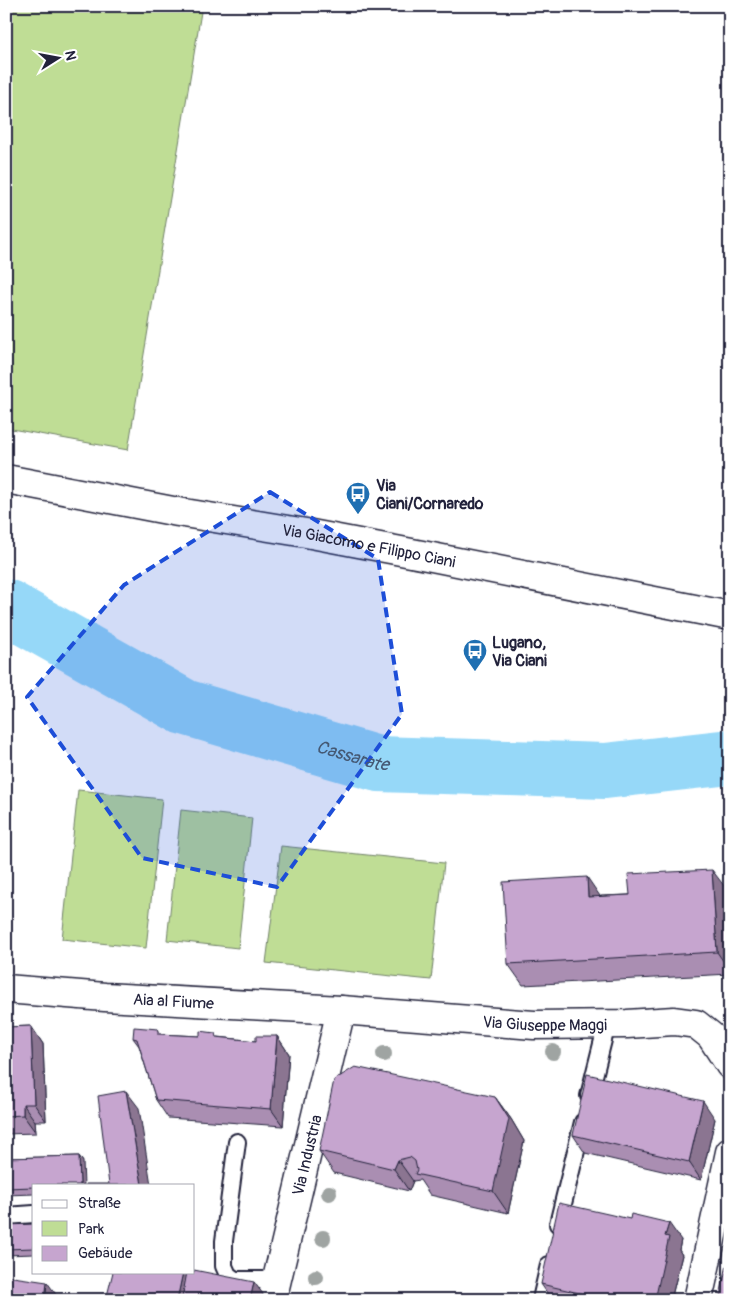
<svg xmlns="http://www.w3.org/2000/svg" width="736" height="1306" font-family="Pangolin,sans-serif">
<style>
.green{fill:#bfdd95;stroke:#708068}
.lines{fill:none;stroke-linecap:round;stroke-linejoin:round}
.river{stroke:#96d8f8;stroke-width:56}
.lane-casing{stroke:#22223b;stroke-width:20}
.street-casing{stroke:#22223b;stroke-width:31}
.secondary-casing{stroke:#22223b;stroke-width:31}
.lane{stroke:#fff;stroke-width:16}
.street{stroke:#fff;stroke-width:28}
.secondary{stroke:#fff;stroke-width:28}
.tree{fill:#9fa4a2}
.wall{fill:#aa8eb2;stroke:#22223b}
.shaded-wall{fill:#8b7491;stroke:#22223b}
.building{fill:#c6a5cf;stroke:#22223b}
.marked{fill:#1d4ed8;fill-opacity:0.2;stroke:#1d4ed8;stroke-width:4;stroke-dasharray:10 6;stroke-linejoin:round}
.labels{text-anchor:middle;stroke-width:5;stroke-linejoin:round;paint-order:stroke}
.poi-label{font-size:16px;font-weight:bold;fill:#22223b;stroke:#fff;text-anchor:start}
.street-label{font-size:16px;fill:#22223b;stroke:#fff}
.water-label{font-size:18px;font-style:italic;fill:#455974;stroke:#fff}
</style>
<rect width="100%" height="100%" fill="#fff"/>
<filter id="ink" filterUnits="userSpaceOnUse"><feTurbulence type="fractalNoise" baseFrequency=".02" numOctaves="2"/><feDisplacementMap in="SourceGraphic" scale="10" xChannelSelector="R" yChannelSelector="G"/><feConvolveMatrix kernelMatrix="1 2 1 2 8 2 1 2 1" color-interpolation-filters="sRGB"/></filter>
<g filter="url(#ink)">
<path class="green" d="M6,6H202L128,450L6,428Z
M78,790L162,799L146,948L62,939Z
M181,810L252,818L238,948L167,940Z
M281,846L444,863L431,980L266,963Z"/>
<g class="lines">
<path class="river" id="s1" d="M6,607L184,707L378,764L605,771L730,757"/>
<defs>
<path id="lane" d="M589,1096L607,1024
M237,1142L224,1241V1266L228,1275L235,1280H276
M6,1216L34,1214
M558,1224L583,1122
M542,1295L549,1265"/>
<g id="street">
<path id="s2" d="M6,989L105,997L341,1010L534,1025L627,1024L674,1021L696,1024L711,1036L730,1065"/>
<path id="s3" d="M272,1300L341,1010"/>
<path d="M698,1300L730,1152"/>
</g>
<g id="secondary">
<path id="s4" d="M6,479L178,512L306,533L422,555L730,616"/>
</g>
</defs>
<use href="#lane" class="lane-casing"/>
<use href="#street" class="street-casing"/>
<use href="#secondary" class="secondary-casing"/>
<use href="#lane" class="lane"/>
<use href="#street" class="street"/>
<use href="#secondary" class="secondary"/>
</g>
<g class="tree">
<circle cx="553" cy="1052" r="8"/>
<circle cx="384" cy="1054" r="8"/>
<circle cx="329" cy="1193" r="8"/>
<circle cx="323" cy="1238" r="8"/>
<circle cx="316" cy="1277" r="8"/>
</g>
<path class="wall" d="M728,891L730,932V974L523,985L508,964L601,896Z
M31,1026L43,1044L46,1121H35L36,1133L6,1134V1027Z
M158,1029L161,1034L218,1037L256,1041L277,1036L289,1054L283,1126L168,1118L156,1100L139,1046L133,1038Z
M495,1097L511,1119L524,1141L508,1213L430,1195L420,1180L413,1181L409,1191L334,1173L319,1151Z
M715,1119L701,1180L585,1153L573,1135Z
M79,1156L83,1162L34,1185V1194L6,1195V1158Z
M34,1224V1254L6,1255V1225Z
M681,1240L679,1250L682,1255L671,1300H552L541,1284Z"/>
<path class="shaded-wall" d="M712,870L728,891L730,932V971L717,952Z
M587,877L602,899L588,897Z
M31,1026L43,1044L46,1121L34,1104Z
M277,1036L289,1054L283,1126L271,1109Z
M126,1091L139,1108L151,1185H142Z
M495,1097L511,1119L524,1141L508,1213L493,1191Z
M703,1101L715,1119L701,1180L689,1162Z
M23,1104L35,1121L36,1133L23,1115Z
M79,1156L83,1162L84,1185H80Z
M398,1160L413,1181L409,1191L394,1169Z
M669,1223L681,1240L679,1250L682,1255L671,1300H655L665,1236Z
M183,1272H190L182,1299V1300H177Z
M47,1282L60,1300H45Z
M254,1282L263,1294L262,1300H250Z"/>
<path class="building" d="M712,870L717,952L508,964L503,882L587,877L588,897L630,895L628,874Z
M31,1026L34,1104H23V1115L6,1116V1027Z
M134,1027L158,1029V1034L200,1036V1031L215,1033L216,1037L256,1041V1036H277L271,1109L156,1100L137,1039L133,1038Z
M355,1067L495,1097L509,1119L493,1191L415,1174L417,1170L415,1161L410,1157L398,1160L394,1169L319,1151L334,1080Z
M587,1074L703,1101L689,1162L573,1135Z
M126,1091L142,1185H109L98,1096Z
M79,1156L80,1185H34V1187L6,1188V1158Z
M86,1184H108V1185H86Z
M559,1203L630,1219L631,1214L669,1223L665,1236L669,1237L655,1300H609L541,1284Z
M34,1224V1248L6,1249V1225Z
M727,1265L730,1266V1300H719Z
M194,1270L254,1282L250,1300H184L182,1299L187,1272H194Z
M113,1272H183L177,1300H106Z
M6,1276L47,1282L45,1300H6Z"/>
</g>
<path class="marked" d="M270,492L378,559L402,714L277,887L142,858L27,697L124,585Z"/>
<defs>
<symbol id="bus-pin" viewBox="-11 -11 22 30"><path d="M0 17L-7.5 6A9.5 9.5 0 1 1 7.5 6Z" fill="#1f6fb2" stroke="#fff"/><path d="M-5-6H5V4H4V6H2V4H-2V6H-4V4H-5ZM-3.5-4V0h7V-4ZM-3.5 1.2v1.5H-2V1.2ZM2 1.2v1.5H3.5V1.2Z" fill="#fff"/></symbol>
</defs>
<g fill-rule="evenodd">
<use href="#bus-pin" x="344" y="480" width="28" height="38"/>
<use href="#bus-pin" x="461" y="637" width="28" height="38"/>
</g>
<g class="labels">
<g class="poi-label">
<text x="376" y="491">Via<tspan x="376" dy="18">Ciani/Cornaredo</tspan></text>
<text x="492" y="648">Lugano,<tspan x="492" dy="18">Via Ciani</tspan></text>
</g>
<g class="street-label">
<text dy="6" stroke="none"><textPath href="#s4" startOffset="369">Via Giacomo e Filippo Ciani</textPath></text>
<text dy="6" stroke="none"><textPath href="#s2" startOffset="168">Aia al Fiume</textPath></text>
<text dy="6" stroke="none"><textPath href="#s2" startOffset="540">Via Giuseppe Maggi</textPath></text>
<text dy="6" stroke="none"><textPath href="#s3" startOffset="149">Via Industria</textPath></text>
</g>
<g class="water-label">
<text dy="6" stroke="none"><textPath href="#s1" startOffset="380">Cassarate</textPath></text>
</g>
</g>
<rect width="736" height="1306" fill="none" stroke="#fff" stroke-width="25"/>
<rect x="12" y="12" width="711" height="1281" fill="none" stroke="#22223b" stroke-width="2" filter="url(#ink)"/>
<rect x="32" y="1184" width="162" height="90" fill="#ffffff" stroke="#a7a7b1"/>
<rect x="42" y="1200" width="25" height="8" fill="#ffffff" stroke="#a7a7b1"/>
<text x="78" y="1208" font-size="15" fill="#22223b">Straße</text>
<rect x="42" y="1221" width="25" height="15" fill="#bfdd95" stroke="#a7a7b1"/>
<text x="78" y="1234" font-size="15" fill="#22223b">Park</text>
<rect x="42" y="1246" width="25" height="15" fill="#c6a5cf" stroke="#a7a7b1"/>
<text x="78" y="1258" font-size="15" fill="#22223b">Gebäude</text>
<g transform="translate(58 58) rotate(79)" stroke="#ffffff" stroke-width="4" paint-order="stroke">
<path d="M0-4L9 19L0 12L-9 19Z" fill="#22223b"/>
<text y="-8" font-size="14" font-weight="bold" text-anchor="middle" fill="#22223b">N</text>
</g>
</svg>
